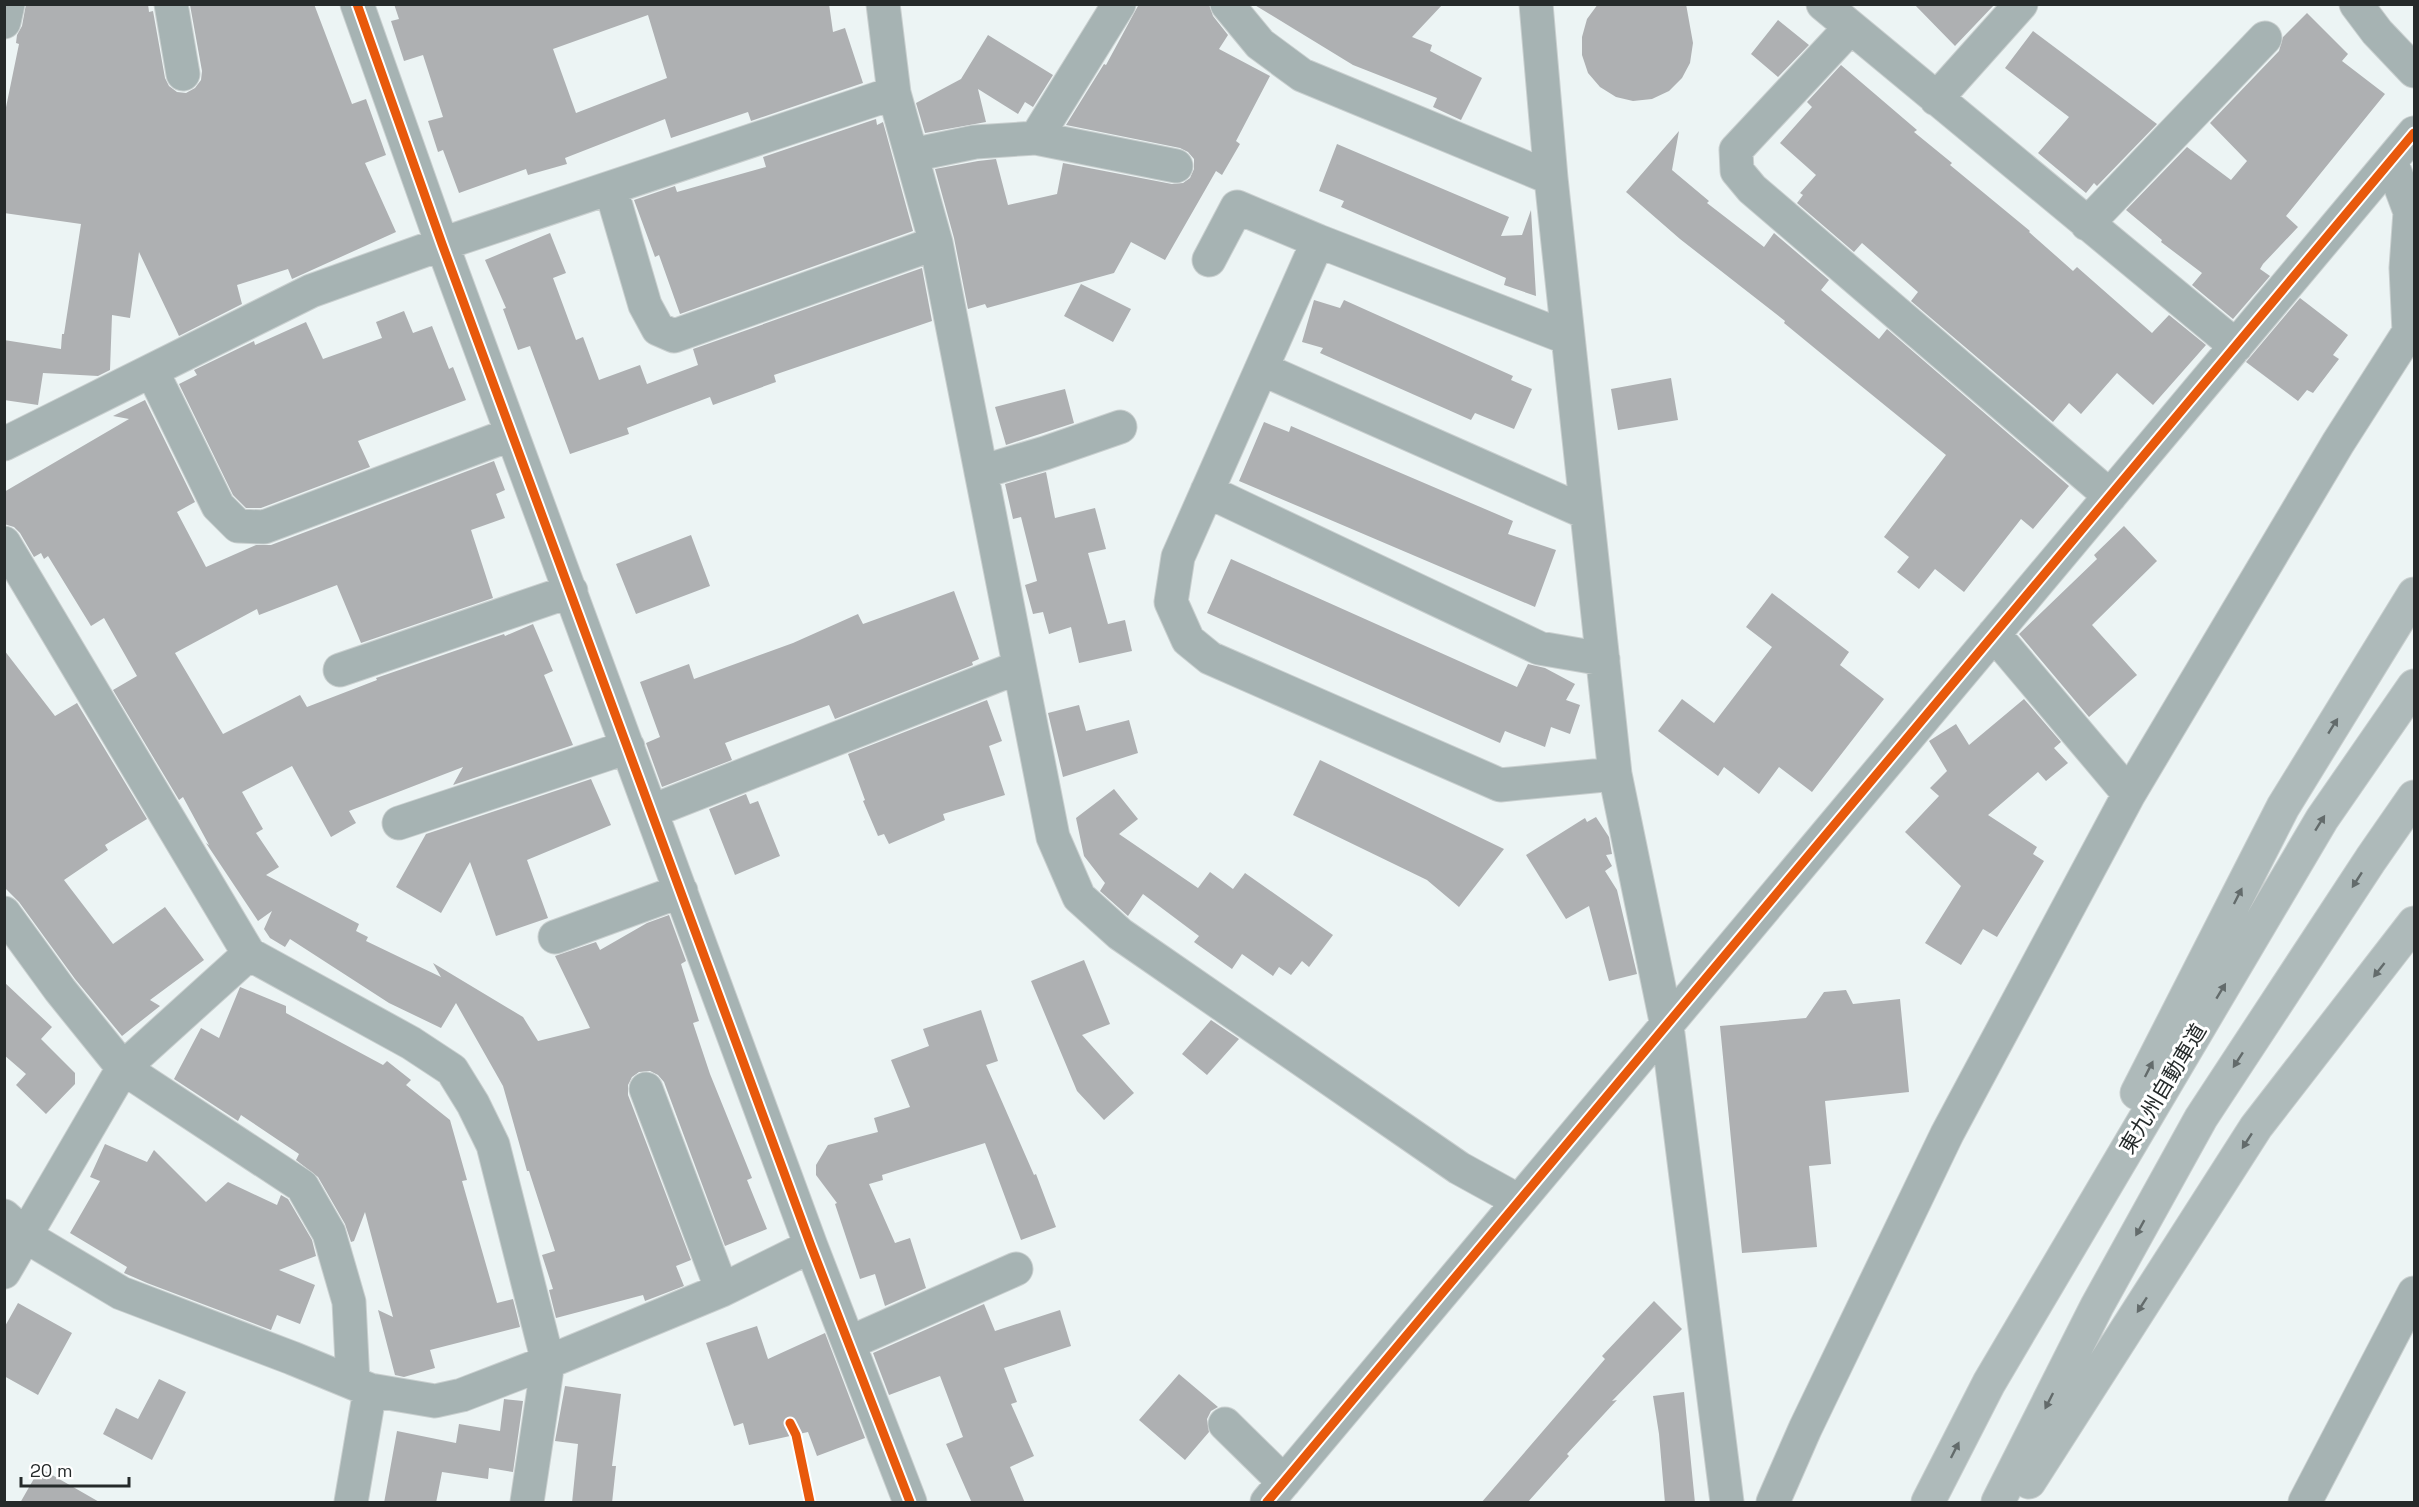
<svg xmlns="http://www.w3.org/2000/svg" width="2419" height="1507" font-family="'Space Grotesk','Noto Sans JP',sans-serif">
<style>
.building{fill:#aeb0b2;fill-rule:evenodd}
.lines{fill:none;stroke-linecap:round;stroke-linejoin:round}
.minor-casing{stroke:#c9cfcf;stroke-width:35}
.motorway-casing{stroke:#c9cfcf;stroke-width:35}
.minor{stroke:#a6b3b3;stroke-width:33}
.motorway{stroke:#aebaba;stroke-width:33}
.cycleway-casing{stroke:#fff;stroke-width:13}
.cycleway{stroke:#e8590c;stroke-width:9}
.oneway{fill:#636b6b}
.labels{text-anchor:middle;stroke-width:6;stroke-linejoin:round;paint-order:stroke}
.street-label{font-size:21px;fill:#252a2a;stroke:#fff}
</style>
<rect width="100%" height="100%" fill="#ecf4f4"/>
<path class="building" d="M26,4H148L149,12L153,11L165,78L169,86L177,92L186,93L195,88L201,80L202,71L190,5L314,4L352,104L366,99L386,155L365,163L396,232L292,279L288,269L237,285L242,304L179,336L139,252L130,318L112,315L110,370L98,376L43,373L38,405L4,400V340L61,349L62,334H64L81,224L4,213V117L19,44L16,43L17,35L22,26Z
M394,4H829L833,32L845,28L863,83L751,121L748,112L671,138L665,119L565,158L567,164L528,175L526,169L459,193L443,150L438,152L428,121L443,117L423,55L404,61L391,21L399,19ZM648,15L667,78L576,113L553,49Z
M1139,4H1209L1213,16L1228,35L1219,49L1270,76L1236,141L1240,144L1222,175L1216,171L1165,260L1131,242L1114,273L987,308L985,304L968,309L954,238L935,169L978,161L996,159L1008,205L1057,194L1063,163L1172,184L1183,183L1190,178L1194,169V159L1188,152L1180,148L1066,125L1104,64L1106,65Z
M1253,4H1443L1412,37L1432,45L1430,51L1482,78L1461,120L1433,107L1437,98L1353,65Z
M1598,4H1686L1693,43L1690,63L1682,78L1669,91L1652,99L1633,101L1616,97L1600,87L1588,73L1582,55V37L1587,19Z
M1914,4H1995L1955,46Z
M2307,13L2348,54L2342,61L2385,94L2286,216L2298,227L2263,264L2260,269L2270,276L2233,319L2192,285L2202,273L2161,242L2162,240L2126,210L2187,147L2231,180L2247,161L2210,123L2279,51L2283,37Z
M1778,20L1809,45L1778,77L1751,54Z
M2033,31L2157,124L2097,186L2094,183L2086,193L2038,153L2069,117L2005,68Z
M988,35L1053,75L1033,107L1025,102L1018,114L978,89L986,122L925,133L916,103L961,79Z
M1841,65L1917,130L1914,132L1952,163L1950,165L2030,231L2029,232L2073,271L2077,267L2152,333L2169,315L2206,345L2153,405L2117,373L2081,414L2069,403L2053,422L1911,301L1918,292L1862,243L1854,252L1797,203L1803,195L1800,193L1816,175L1780,143L1812,107L1807,102Z
M876,119L877,125L883,122L913,231L680,314L659,255L655,257L634,200L675,186L677,192L766,167L763,157Z
M1679,131L1672,170L1709,201L1707,203L1764,247L1774,233L1829,280L1821,290L1879,339L1887,329L2069,486L2033,529L2021,519L1964,592L1935,569L1919,589L1897,572L1909,557L1884,537L1946,455L1823,355L1784,323L1785,321L1680,239L1626,192Z
M1337,144L1509,217L1501,236L1522,235L1531,210L1536,296L1504,285L1506,278L1341,207L1344,201L1319,191Z
M550,233L566,273L553,278L576,340L583,337L599,380L640,365L647,384L698,365L693,349L922,268L932,321L774,375L776,382L713,405L710,397L627,428L629,434L570,454L530,346L518,350L503,309L506,308L485,260Z
M1081,284L1131,309L1113,342L1064,316Z
M2300,298L2348,335L2333,355L2339,359L2313,393L2307,390L2298,401L2246,362Z
M1314,300L1340,308L1344,300L1513,376L1511,380L1532,389L1514,429L1475,413L1471,420L1320,353L1323,348L1302,342Z
M404,311L413,333L432,326L449,369L453,367L466,400L358,441L370,467L261,508H246L233,495L179,384L197,375L194,370L254,341L255,345L306,322L323,359L382,338L376,322Z
M1671,378L1678,420L1618,430L1611,389Z
M1065,389L1074,423L1006,445L995,407Z
M145,400L195,502L177,512L206,567L256,545H271L494,461L505,490L496,494L505,518L471,530L493,598L361,643L337,585L259,615L257,609L175,653L223,734L300,695L307,707L377,680L376,678L504,634L505,636L533,624L553,671L544,675L573,745L453,785L463,767L349,811L356,823L331,837L292,766L242,792L263,829L256,833L279,867L266,875L359,924L356,931L368,937L366,941L441,977L433,963L523,1017L538,1041L590,1028L555,956L596,942L600,950L647,923L669,915L686,961L681,964L699,1021L693,1023L710,1074L752,1178L747,1180L767,1229L725,1246L664,1082L658,1075L650,1071L639,1072L632,1077L628,1085V1095L691,1260L676,1266L684,1286L645,1301L643,1295L556,1318L549,1290L553,1289L542,1255L555,1251L529,1171H527L503,1086L456,1003L441,1028L389,1003L290,939L285,947L270,938L264,929L272,911L258,921L206,843L209,845L183,797L179,800L113,690L137,676L104,618L91,626L48,556L44,559L41,553L34,557L20,533L14,527L4,524V492L129,419L113,416Z
M1264,422L1289,432L1291,426L1513,521L1508,534L1556,550L1535,607L1239,481Z
M1046,472L1055,518L1095,508L1106,549L1088,553L1108,624L1125,620L1132,651L1079,663L1071,627L1049,634L1043,612L1033,614L1025,585L1037,581L1021,517L1013,519L1005,484Z
M2124,526L2157,561L2092,625L2137,675L2089,717L2019,634L2097,559L2094,555Z
M691,535L710,586L636,614L616,564Z
M1231,559L1517,687L1528,664L1545,668L1575,684L1566,700L1580,705L1570,734L1551,727L1545,747L1505,731L1500,743L1207,613Z
M954,591L979,659L972,662L973,665L835,719L829,705L725,743L732,760L662,787L646,743L660,737L640,682L689,664L694,679L793,643L858,614L863,624Z
M1772,593L1849,652L1840,665L1884,699L1812,792L1779,767L1759,794L1724,767L1718,776L1658,731L1682,699L1714,723L1772,647L1746,627Z
M4,650L55,716L77,703L147,819L105,845L108,850L64,880L113,944L165,907L204,960L150,1000L160,1006L122,1036L75,979L19,902L4,887Z
M2024,699L2061,742L2054,748L2068,763L2046,781L2038,772L1988,815L2037,847L2033,854L2044,861L1997,937L1983,929L1961,965L1925,943L1961,886L1905,832L1939,796L1930,788L1947,771L1929,741L1956,724L1969,745Z
M987,700L1002,741L989,746L1005,795L943,814L945,820L889,844L884,834L878,836L863,801L865,800L848,754Z
M1079,705L1086,731L1129,720L1138,753L1063,777L1048,713Z
M1320,760L1504,849L1459,907L1427,880L1293,815Z
M591,779L611,825L527,860L548,918L496,936L470,862L441,913L396,887L426,834Z
M1114,789L1138,819L1119,834L1198,888L1210,872L1233,889L1245,873L1333,935L1309,967L1302,961L1291,975L1279,967L1273,976L1242,954L1232,969L1194,942L1199,936L1143,894L1128,916L1100,891L1105,883L1084,856L1076,818Z
M746,794L750,804L758,801L780,856L735,875L709,809Z
M1596,817L1609,837L1612,854L1606,855L1612,866L1605,871L1617,890L1637,974L1609,981L1589,906L1566,919L1526,855L1585,818L1587,822Z
M1084,960L1110,1024L1082,1035L1134,1093L1104,1120L1077,1091L1031,981Z
M4,982L52,1027L41,1039L75,1073V1084L46,1114L16,1085L26,1074L4,1055Z
M240,987L286,1006V1013L383,1065L387,1061L411,1080L406,1085L450,1120L467,1180L462,1181L497,1303L513,1299L520,1327L430,1350L435,1368L404,1377L395,1375L378,1310L393,1317L365,1212L354,1241L351,1242L345,1224L318,1177L296,1160L299,1154L241,1115L238,1121L174,1079L201,1028L219,1038Z
M1846,990L1853,1004L1900,999L1909,1092L1825,1101L1831,1164L1809,1166L1817,1247L1742,1253L1720,1026L1806,1018L1824,992Z
M981,1010L998,1061L986,1065L1034,1175L1036,1174L1056,1227L1021,1240L985,1143L882,1175L883,1180L869,1184L895,1243L910,1238L926,1288L885,1306L875,1274L860,1279L835,1204L837,1203L816,1175V1165L828,1145L878,1132L874,1118L910,1107L891,1060L929,1046L923,1029Z
M1211,1020L1239,1039L1207,1075L1182,1054Z
M105,1144L147,1162L154,1150L206,1202L228,1182L277,1205L281,1195L288,1199L312,1240L316,1256L279,1270L315,1285L300,1324L277,1315L271,1330L147,1283L124,1273L127,1267L70,1233L100,1181L90,1177Z
M1654,1301L1682,1329L1612,1401L1617,1400L1567,1454L1569,1456L1527,1503H1481L1605,1359L1602,1356Z
M18,1303L72,1333L38,1395L4,1376V1328Z
M984,1304L995,1331L1060,1310L1071,1346L1004,1368L1017,1402L1011,1404L1034,1456L1010,1467L1025,1503H972L946,1444L963,1437L940,1376L889,1395L873,1353Z
M757,1326L768,1359L825,1333L865,1438L817,1456L808,1432L749,1445L743,1423L734,1426L706,1343Z
M1179,1374L1218,1407L1211,1411L1207,1419L1209,1432L1185,1460L1139,1420Z
M159,1379L186,1392L152,1460L103,1434L116,1408L138,1419Z
M565,1386L621,1394L612,1466H616L612,1503H572L578,1444L555,1441Z
M1684,1392L1695,1503H1665L1659,1434L1653,1396Z
M504,1399L523,1401L513,1472L489,1468L488,1479L442,1472L436,1503H384L397,1431L456,1443L459,1424L500,1431Z
M40,1468L101,1503H20Z"/>
<g class="lines">
<defs>
<path id="minor" d="M171,4L183,74
M357,4L442,244L811,1246L910,1502
M883,4L894,93L936,243L1053,837L1079,897L1120,934L1459,1168L1519,1201
M1227,4L1260,44L1302,75L1551,178
M1536,4L1551,178L1615,774L1667,1026L1727,1502
M1823,4L2236,346
M2356,4L2377,32L2414,71
M4,22L8,4
M1850,28L1736,150L1737,171L1752,189L2110,496
M1936,99L2021,4
M1036,138L1119,4
M912,155L975,142L1036,138L1176,166
M611,189L645,305L658,329L674,336L936,243
M2087,224L2265,38
M1318,241L1178,557L1171,602L1188,640L1210,658L1500,785L1615,774
M1209,260L1237,207L1318,241L1568,338
M1262,369L1587,513
M152,371L218,506L238,526L264,527L512,434
M4,444L311,291L442,244L894,93
M981,472L1045,453L1120,427
M1207,491L1539,648L1603,659
M4,543L249,954L411,1043L452,1070L473,1104L493,1145L548,1362L527,1502
M1994,634L2129,794
M340,670L571,591
M652,811L1019,667
M399,823L628,747
M4,913L60,990L123,1068L302,1186L329,1233L349,1302L353,1383
M555,937L681,891
M646,1089L722,1290
M4,1216L27,1237L121,1293L292,1358L370,1390L435,1401L462,1395L548,1362L722,1290L811,1246
M4,1272L123,1068L249,954
M849,1343L1016,1269
M1225,1424L1284,1482
M351,1502L370,1390
M1267,1502L2414,133
M1773,1502L1805,1429L1947,1134L2129,794L2338,443L2409,332L2406,268L2410,212L2391,161
M2305,1502L2414,1293"/>
<path id="motorway" d="M2137,1093L2283,807L2414,594
M2029,1482L2256,1127L2414,923
M1928,1502L1989,1383L2322,819L2414,686
M1998,1502L2097,1306L2201,1118L2371,859L2414,797"/>
</defs>
<use href="#minor" class="minor-casing"/>
<use href="#motorway" class="motorway-casing"/>
<use href="#minor" class="minor"/>
<use href="#motorway" class="motorway"/>
<defs>
<path id="cycleway" d="M357,4L442,244L811,1246L910,1502
M790,1423L796,1435L810,1502
M1267,1502L2414,133"/>
</defs>
<use href="#cycleway" class="cycleway-casing"/>
<use href="#cycleway" class="cycleway"/>
</g>
<defs><path id="oneway-solid" d="M-6-.8H1V-3.2L6.5 0L1 3.2V.8H-6Z" transform="scale(1.5)"/></defs>
<g class="oneway">
<use href="#oneway-solid" transform="translate(2333 726) rotate(-58)"/>
<use href="#oneway-solid" transform="translate(2320 823) rotate(-58)"/>
<use href="#oneway-solid" transform="translate(2357 880) rotate(123)"/>
<use href="#oneway-solid" transform="translate(2238 896) rotate(-63)"/>
<use href="#oneway-solid" transform="translate(2379 970) rotate(128)"/>
<use href="#oneway-solid" transform="translate(2221 991) rotate(-59)"/>
<use href="#oneway-solid" transform="translate(2238 1060) rotate(123)"/>
<use href="#oneway-solid" transform="translate(2149 1069) rotate(-63)"/>
<use href="#oneway-solid" transform="translate(2247 1141) rotate(123)"/>
<use href="#oneway-solid" transform="translate(2140 1228) rotate(119)"/>
<use href="#oneway-solid" transform="translate(2142 1305) rotate(123)"/>
<use href="#oneway-solid" transform="translate(2049 1401) rotate(117)"/>
<use href="#oneway-solid" transform="translate(1955 1450) rotate(-63)"/>
</g>
<g class="labels">
<g class="street-label">
<text transform="translate(2163 1089) rotate(-59)" y="7">東九州自動車道</text>
</g>
</g>
<rect width="2419" height="1507" fill="none" stroke="#252a2a" stroke-width="12"/>
<path d="M21 1477v9h108v-9" fill="none" stroke="#252a2a" stroke-width="3"/>
<text x="30" y="1477" font-size="18" fill="#252a2a" stroke="#ffffff" stroke-width="4.5" paint-order="stroke">20 m</text>
</svg>
